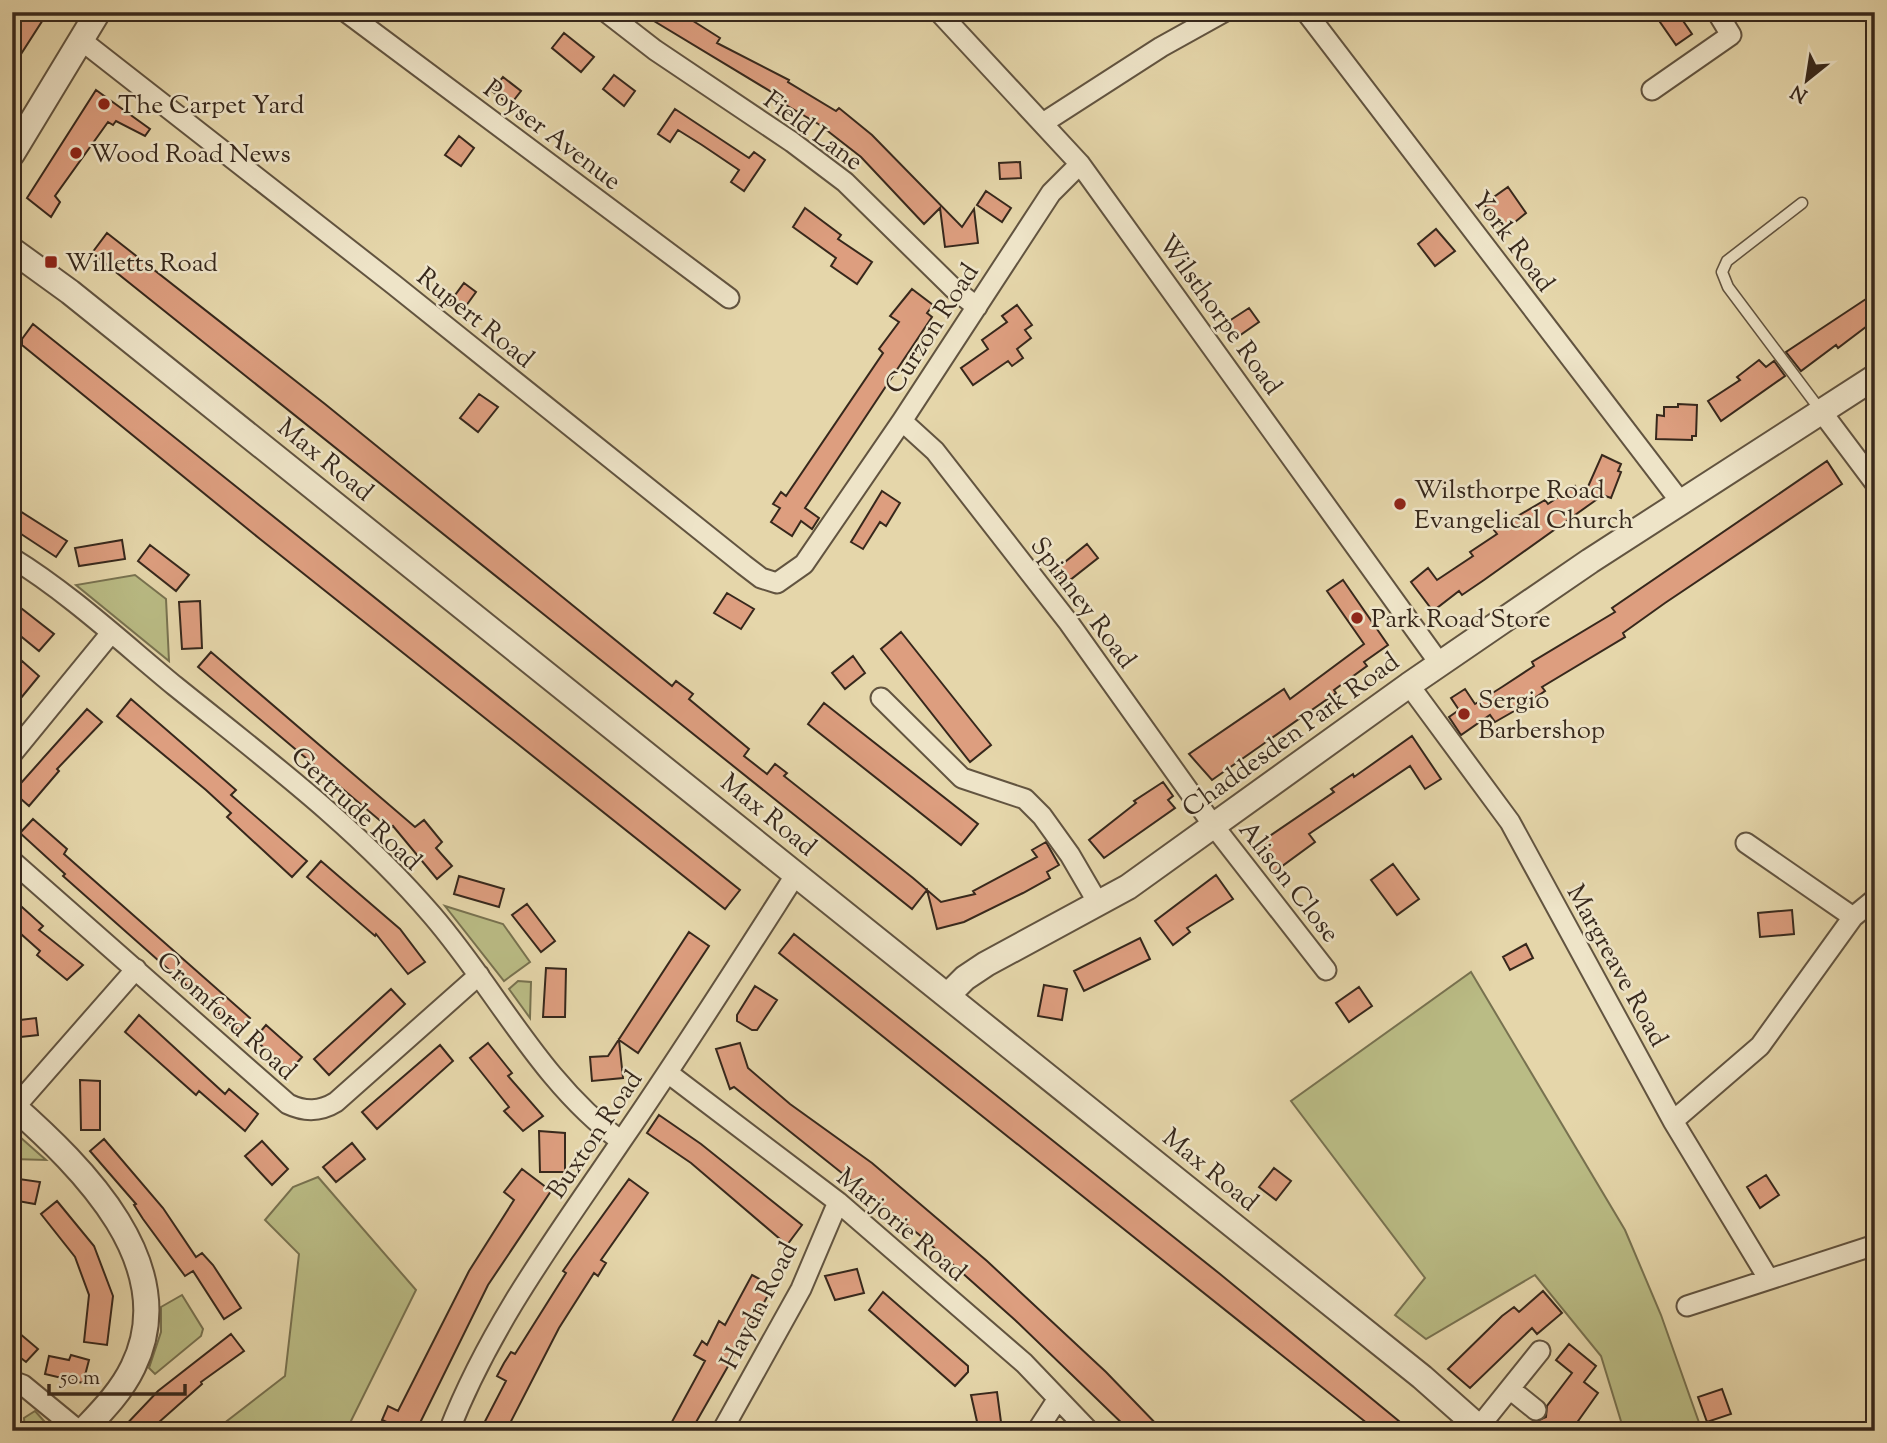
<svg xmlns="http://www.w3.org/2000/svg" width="1887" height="1443" font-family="'Sorts Mill Goudy',serif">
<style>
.green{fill:#babc85;stroke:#787250;stroke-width:2}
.building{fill:#dd9e7f;stroke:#37281c;stroke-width:2}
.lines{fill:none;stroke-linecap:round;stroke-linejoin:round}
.service-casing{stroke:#625440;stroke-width:13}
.minor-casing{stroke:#625440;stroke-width:23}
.tertiary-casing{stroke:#625440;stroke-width:28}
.service{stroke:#eee4c8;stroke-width:10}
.minor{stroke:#eee4c8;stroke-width:19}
.tertiary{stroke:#eee4c8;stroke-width:24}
.poi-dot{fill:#8f2418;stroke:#eee4c8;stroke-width:2.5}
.labels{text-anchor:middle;stroke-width:5;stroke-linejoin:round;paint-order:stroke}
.poi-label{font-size:26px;fill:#37281c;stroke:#eee4c8;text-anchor:start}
.street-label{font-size:26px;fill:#37281c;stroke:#eee4c8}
</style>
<rect width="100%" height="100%" fill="#e5d6aa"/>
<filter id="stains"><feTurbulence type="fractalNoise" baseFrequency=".00286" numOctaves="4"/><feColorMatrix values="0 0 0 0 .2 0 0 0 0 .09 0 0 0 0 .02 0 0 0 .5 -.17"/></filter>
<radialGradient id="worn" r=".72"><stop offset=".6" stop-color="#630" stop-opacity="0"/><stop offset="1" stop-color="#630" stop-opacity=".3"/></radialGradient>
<path class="green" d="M135,575L166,599L169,661L76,585Z
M445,906L503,924L530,962L504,981Z
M1471,972L1625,1230L1661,1315L1702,1431H1674L1672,1422L1638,1431H1624L1601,1356L1535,1275L1426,1339L1395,1315L1425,1278L1291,1101Z
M518,981L531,982L530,1018L509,989Z
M12,1130L46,1160L12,1159Z
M318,1177L416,1290L346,1431H214L285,1376L299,1254L265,1220L293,1187Z
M182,1295L203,1329L201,1336L155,1374L149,1368L161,1332V1307Z
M35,1411L53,1431H25L24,1418Z"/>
<path class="building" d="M12,12H48L12,68Z
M661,12H694L690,19L720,38L717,43L789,80L788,82L836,111L839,108L872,135L962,227L974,209L978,243L945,247L940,208L924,224L861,157L820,125L786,105L788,102L654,21Z
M1653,12H1677L1692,34L1676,45Z
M564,33L594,57L581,72L552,48Z
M614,75L635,91L624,106L603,89Z
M503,77L521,91L510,105L492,91Z
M96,90L150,129L145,136L116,121L113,125L108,122L55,196L60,202L51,217L27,198Z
M675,109L749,158L754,152L765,160L744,191L731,182L739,170L702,145L678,130L670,142L658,134Z
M459,136L474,148L461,166L445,155Z
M1020,162L1021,178L1000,179L999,163Z
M1508,187L1526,213L1504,231L1484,204Z
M986,191L1011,208L1002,222L977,205Z
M805,208L841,235L838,239L872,262L857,284L831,266L836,258L793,227Z
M1436,229L1455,251L1435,266L1418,244Z
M107,233L325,404L672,686L676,681L693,694L689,699L749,749L744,756L767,774L775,764L787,773L784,776L913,878L941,902L975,894L973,891L1037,857L1032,850L1046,842L1059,865L1047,872L1050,878L1023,893L964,922L937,929L927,890L912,909L92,253Z
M464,283L476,292L463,310L450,302Z
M912,289L933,305L927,313L932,317L805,508L819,518L812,529L801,521L792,536L771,522L780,508L773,504L781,492L786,496L883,353L879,349L899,322L890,316Z
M1875,293V320L1838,348L1836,345L1801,371L1786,352Z
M1017,305L1032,325L1025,330L1031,338L1017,349L1023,358L1012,366L1008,361L973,385L961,368L988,349L982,340L1007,322L1002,316Z
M1249,308L1259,322L1236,338L1226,323Z
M33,324L740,890L725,909L260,539L22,345V339Z
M1759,360L1766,367L1774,361L1785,376L1721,421L1708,401L1740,380L1737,377Z
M479,394L498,407L478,432L460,418Z
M1678,404L1697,405L1696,436H1692V440L1656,439L1657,415L1664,416V407H1678Z
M1602,455L1621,464L1618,471L1621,472L1611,498L1603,495L1484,580L1462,595L1459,591L1433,611L1411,582L1428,568L1437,580L1473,556L1470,552L1497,534L1494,530L1545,500L1548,504L1575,486L1583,498Z
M1827,461L1842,484L1665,603L1623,633L1625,637L1542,687L1545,691L1523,706L1495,722L1490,715L1461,735L1449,717L1459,710L1451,698L1465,689L1475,704L1502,687L1534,666L1532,662L1615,612L1612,608Z
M882,491L900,503L886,526L880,522L863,549L851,542Z
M12,506L67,541L56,557L12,528Z
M122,540L125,559L79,566L75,548Z
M1087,544L1098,558L1065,584L1054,571Z
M150,545L189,575L176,591L138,561Z
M1343,580L1388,645L1364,662L1367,666L1334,690L1336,693L1212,780L1189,754L1284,689L1290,699L1364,644L1327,591Z
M727,593L754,609L741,629L714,613Z
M12,601L54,634L39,651L12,629Z
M200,601L202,648L182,649L179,602Z
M901,632L991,745L970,762L881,649Z
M211,652L415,827L424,820L442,842L436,848L452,866L437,879L393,826L390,829L198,667Z
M853,656L865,673L845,689L832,673Z
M22,661L39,676L12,709V674Z
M131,699L236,790L231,795L307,861L292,877L227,817L231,813L206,790L117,716Z
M824,703L978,824L961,845L808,724Z
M87,709L102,722L57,769L59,771L29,806L13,792Z
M1412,736L1441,779L1425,789L1410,766L1309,834L1315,842L1274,872L1255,846L1334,792L1331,789L1353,774L1354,777Z
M1163,782L1173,796L1168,800L1175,808L1104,858L1089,840L1136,803L1134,801Z
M33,819L67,849L64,854L250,1018L238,1031L63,876L65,874L20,833Z
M321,861L400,929L425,962L408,974L376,934L375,936L307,877Z
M1393,864L1419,899L1397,915L1371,880Z
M1216,875L1233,899L1187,928L1190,932L1173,945L1155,921Z
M459,876L504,889L499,907L454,894Z
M12,898L43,926L39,930L83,965L67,980L37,955L40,951L12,926Z
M527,904L555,941L541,952L512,915Z
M1792,910L1794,934L1760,937L1758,913Z
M689,932L709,946L638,1053L619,1040L623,1078L592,1081L590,1057L608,1056Z
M794,934L1220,1274L1411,1431H1381L1370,1422L1368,1424L952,1092L779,953Z
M1140,938L1150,959L1084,991L1074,971Z
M1526,944L1533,958L1510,970L1503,957Z
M546,968L566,969L565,1017H543Z
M1044,985L1067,989L1062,1020L1038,1016Z
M755,986L777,1000L757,1030H752L737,1021V1015Z
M1359,987L1372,1006L1349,1022L1336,1003Z
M391,989L405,1004L329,1075L314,1059Z
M139,1015L225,1094L229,1089L258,1114L245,1131L199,1091L196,1095L125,1032Z
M36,1018L38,1035L12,1038V1021Z
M266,1025L302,1057L290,1071L254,1039Z
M488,1043L512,1073L508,1076L543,1116L523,1131L504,1111L509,1107L470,1058Z
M740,1043L748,1068L790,1104L872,1163L987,1261L1106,1372L1163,1431H1130L1015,1320L922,1237L734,1087L730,1089L716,1049Z
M440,1045L453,1061L377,1129L362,1112Z
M80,1080L100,1081V1130H81Z
M659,1115L701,1144L802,1225L787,1245L691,1163L647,1133Z
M539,1131L565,1133V1172H540Z
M104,1139L163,1208L196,1257L202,1253L213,1265L241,1308L224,1319L193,1271L185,1276L143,1219L134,1205L136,1204L90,1151Z
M262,1141L288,1169L272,1185L245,1156Z
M352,1143L365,1159L336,1182L323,1167Z
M1274,1168L1291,1181L1276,1200L1259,1187Z
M522,1169L551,1191L488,1285L416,1431H407L382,1420L388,1406L398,1411L469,1271L514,1200L504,1192Z
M1766,1175L1779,1195L1760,1208L1747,1187Z
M12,1178L40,1182L35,1204L12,1200Z
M629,1179L648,1193L601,1260L606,1263L598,1276L594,1273L559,1328L506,1431H480L506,1381L497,1376L504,1363L511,1352L515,1354L566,1273L563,1271L572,1258Z
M57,1201L94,1246L113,1296L107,1345L84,1342L89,1295L75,1257L41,1214Z
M857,1269L864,1293L835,1300L825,1276Z
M752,1275L773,1286L759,1312L691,1431H667L705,1361L694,1355L702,1341L707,1345L719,1321L725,1325Z
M1543,1291L1562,1313L1537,1334L1532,1328L1470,1388L1448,1369L1502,1316L1514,1307L1519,1312Z
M883,1292L968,1366V1372L955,1386L869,1310Z
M12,1327L38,1349L26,1362L12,1351Z
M231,1334L244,1351L201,1382L202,1384L149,1431H120L158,1391Z
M1569,1344L1596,1366L1584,1382L1598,1393L1571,1431H1527L1534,1422L1546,1417L1547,1406L1572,1373L1556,1360Z
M71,1355L89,1360L83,1383L45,1374L49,1356L69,1360Z
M1722,1389L1731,1414L1707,1422L1698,1397Z
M997,1392L1001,1422L978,1426L971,1395Z"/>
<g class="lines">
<defs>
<path id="service" d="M1802,203L1727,261L1722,272L1728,287L1821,411"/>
<path id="minor" d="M346,12L729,298
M606,12L655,50L792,142L845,182L954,289L977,307
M939,12L1080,164L1440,664
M1306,12L1680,501
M81,40L393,284L744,565L761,578L777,583L804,564L902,421L1051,193L1080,164
M1652,90L1731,35L1717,12
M1043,123L1161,47L1224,12
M1821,411L1875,483
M902,421L935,451L1069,623L1213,825L1326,970
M12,558C68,592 124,644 175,686C263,757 358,828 432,915C496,989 541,1083 621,1141
M1409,685L1510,822L1673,1121L1768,1278
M881,698L962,778L1025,799L1042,816L1070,855L1098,903
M12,754L111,633
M1746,843L1853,917
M12,861L288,1104C305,1112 320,1112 336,1102L479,975
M668,1073L838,1202L1024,1363L1089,1431
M15,1107L136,969
M1673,1121L1760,1046L1853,917L1875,899
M1687,1306L1875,1245
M12,1381L23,1385L79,1431
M1510,1389L1536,1410
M1479,1427L1540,1351
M449,1431C490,1325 559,1233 622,1140C682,1053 739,963 796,874
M722,1431L801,1289L838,1202
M1037,1431L1057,1400"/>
<path id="tertiary" d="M12,154L98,12
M12,250L70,292L1422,1377L1483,1431
M948,995L965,978L986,964L1128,887L1409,685L1590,561L1875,377
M12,1105C82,1167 183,1265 133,1367C121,1392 102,1411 83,1431"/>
</defs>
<use href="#service" class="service-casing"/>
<use href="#minor" class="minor-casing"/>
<use href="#tertiary" class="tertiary-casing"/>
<use href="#service" class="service"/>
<use href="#minor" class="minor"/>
<use href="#tertiary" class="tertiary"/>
</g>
<g class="poi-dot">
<circle cx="104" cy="104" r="7"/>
<circle cx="76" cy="153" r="7"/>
<rect x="44" y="255" width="14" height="14" rx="3.5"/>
<circle cx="1400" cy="504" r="7"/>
<circle cx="1357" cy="618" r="7"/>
<circle cx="1464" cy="714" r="7"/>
</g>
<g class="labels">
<g class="poi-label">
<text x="118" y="113">The Carpet Yard</text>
<text x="90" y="162">Wood Road News</text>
<text x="65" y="271">Willetts Road</text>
<text x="1414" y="498">Wilsthorpe Road<tspan x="1414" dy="30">Evangelical Church</tspan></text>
<text x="1371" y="627">Park Road Store</text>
<text x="1478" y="708">Sergio<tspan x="1478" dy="30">Barbershop</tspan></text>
</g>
<g class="street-label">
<text transform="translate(814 130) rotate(36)" y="9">Field Lane</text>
<text transform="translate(553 134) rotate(37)" y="9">Poyser Avenue</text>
<text transform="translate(1514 241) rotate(53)" y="9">York Road</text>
<text transform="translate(1221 314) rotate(54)" y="9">Wilsthorpe Road</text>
<text transform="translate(476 317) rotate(39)" y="9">Rupert Road</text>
<text transform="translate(931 328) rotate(-57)" y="9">Curzon Road</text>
<text transform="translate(326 459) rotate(39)" y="9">Max Road</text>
<text transform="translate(1084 602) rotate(53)" y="9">Spinney Road</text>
<text transform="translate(1290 734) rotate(-36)" y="9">Chaddesden Park Road</text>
<text transform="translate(357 808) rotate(43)" y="9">Gertrude Road</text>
<text transform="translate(769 814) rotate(39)" y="9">Max Road</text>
<text transform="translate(1290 881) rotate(52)" y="9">Alison Close</text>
<text transform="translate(1618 965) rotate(61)" y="9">Margreave Road</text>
<text transform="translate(227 1015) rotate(42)" y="9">Cromford Road</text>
<text transform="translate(594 1134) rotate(-56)" y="9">Buxton Road</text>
<text transform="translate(1211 1169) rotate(39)" y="9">Max Road</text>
<text transform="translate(902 1224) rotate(40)" y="9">Marjorie Road</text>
<text transform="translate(758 1305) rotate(-63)" y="9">Haydn Road</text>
</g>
</g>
<rect width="1887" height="1443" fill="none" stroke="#e5d6aa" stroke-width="42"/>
<rect x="14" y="14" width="1859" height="1415" fill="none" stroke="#37281c" stroke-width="3.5"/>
<rect x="21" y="21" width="1845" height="1401" fill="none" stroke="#37281c" stroke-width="2"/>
<g transform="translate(1807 80) rotate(210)" stroke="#eee4c8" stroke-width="5" paint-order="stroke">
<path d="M0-5L12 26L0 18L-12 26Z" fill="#37281c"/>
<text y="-10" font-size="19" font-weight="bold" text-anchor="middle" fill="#37281c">N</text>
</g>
<path d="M49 1384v10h136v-10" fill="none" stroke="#37281c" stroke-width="3.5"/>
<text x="60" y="1384" font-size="21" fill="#37281c" stroke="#eee4c8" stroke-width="5" paint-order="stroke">50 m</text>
<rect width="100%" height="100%" filter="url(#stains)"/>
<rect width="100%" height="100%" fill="url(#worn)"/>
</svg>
